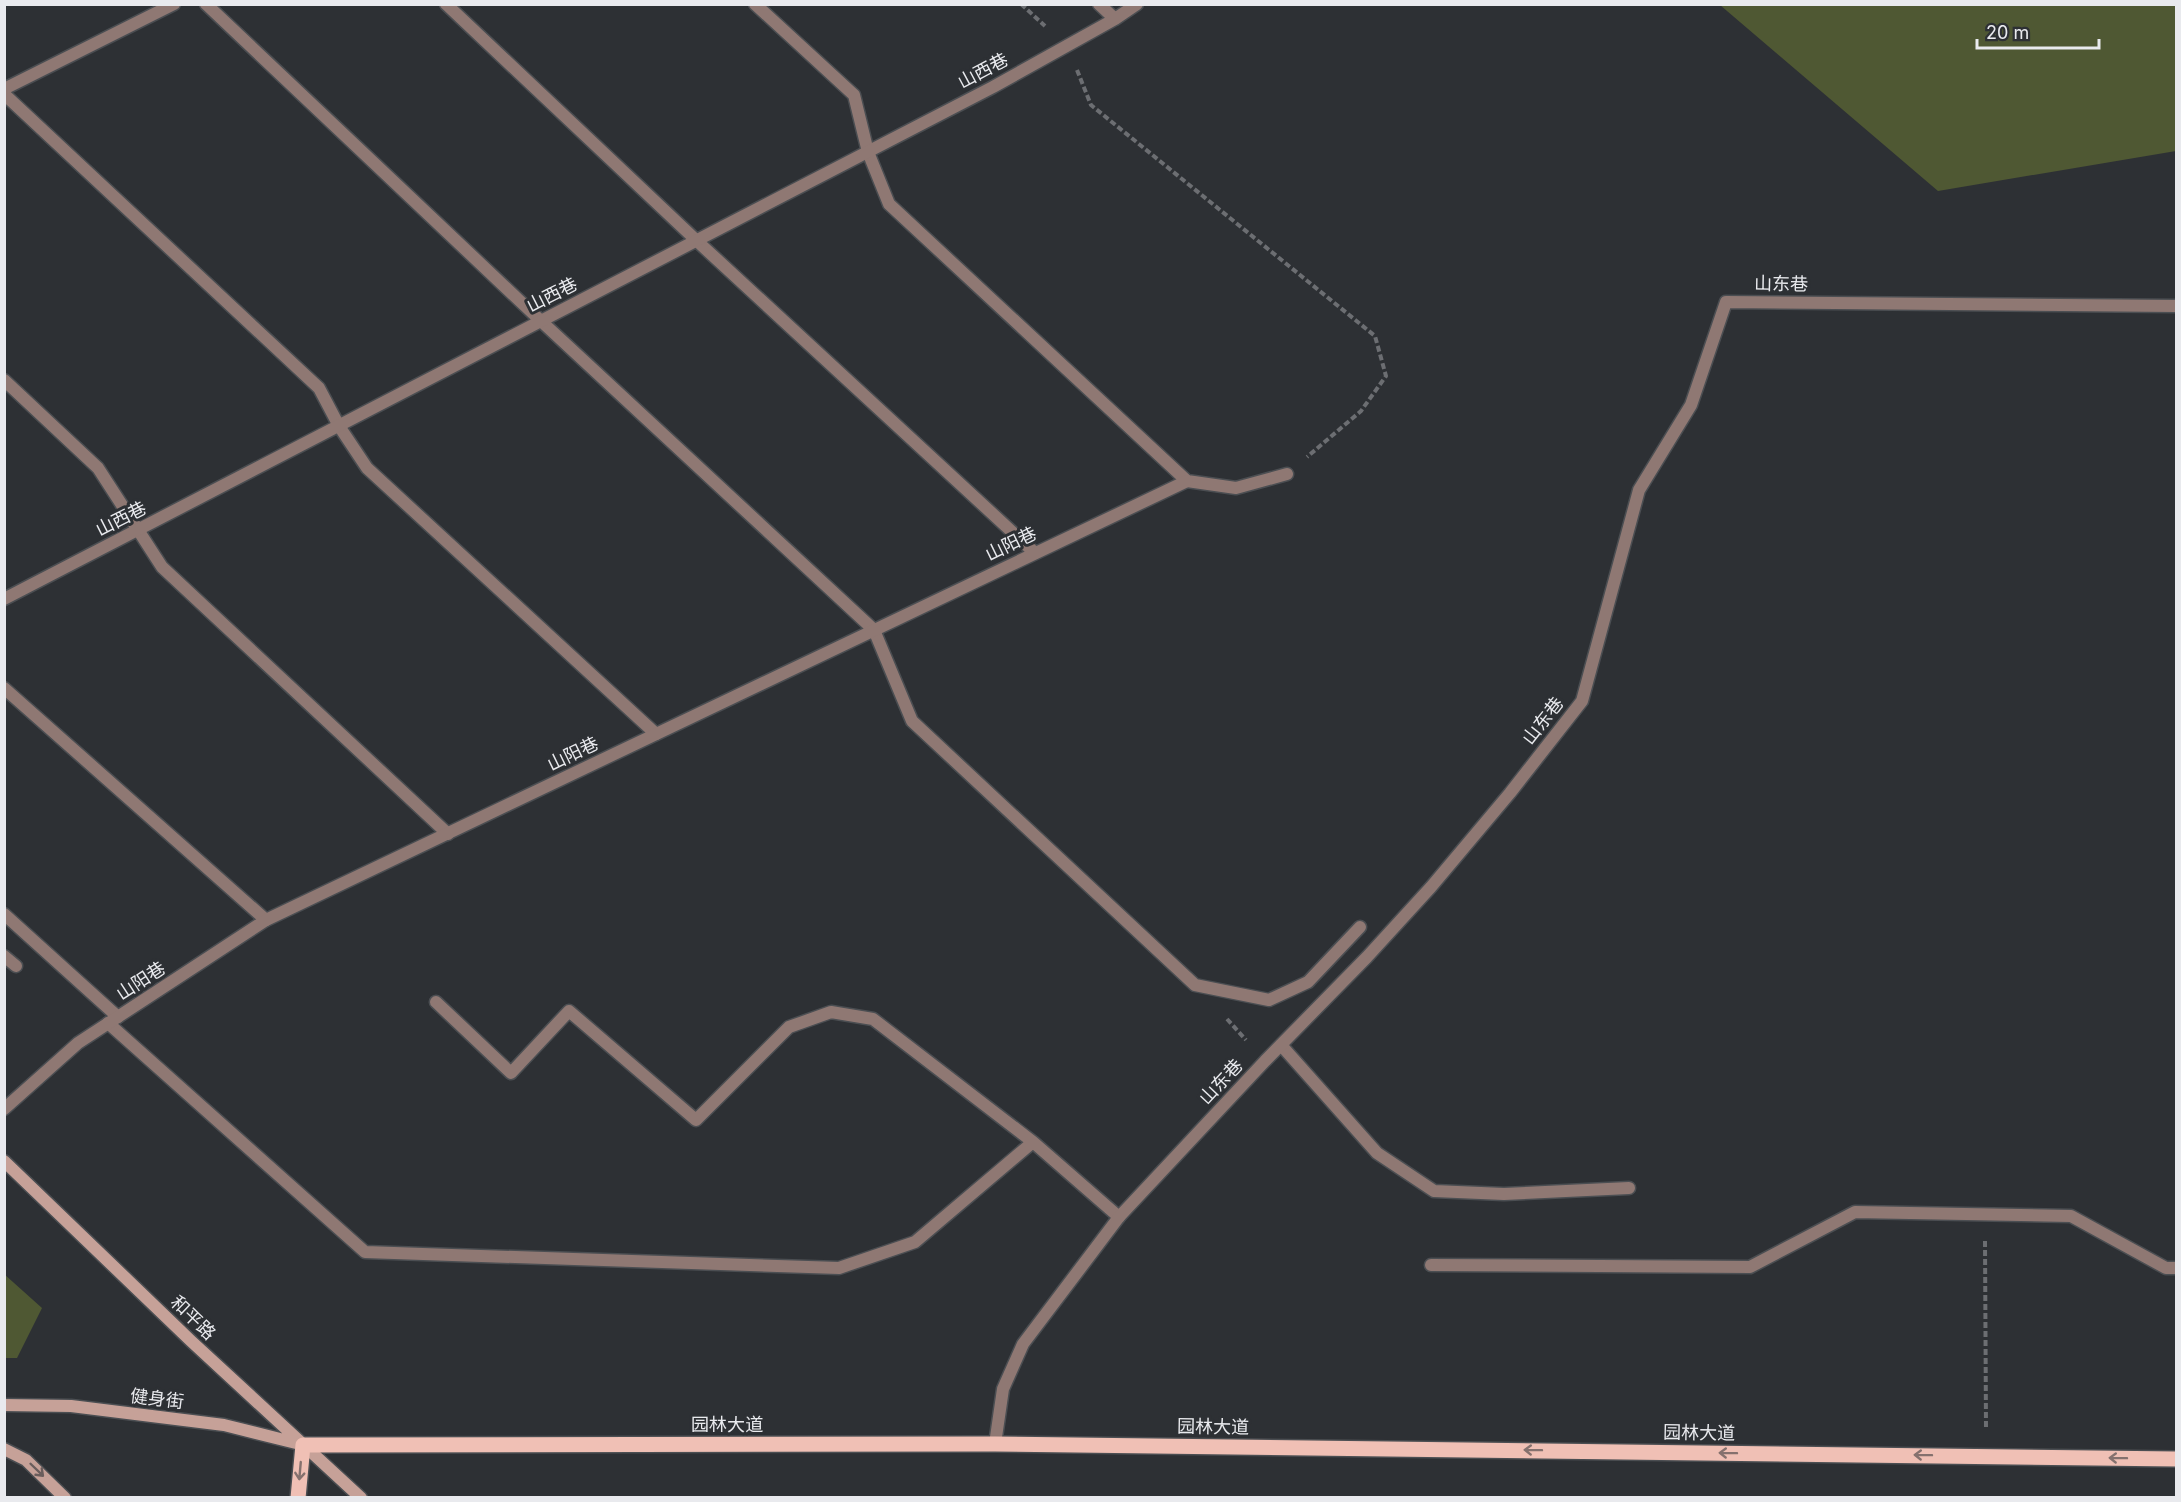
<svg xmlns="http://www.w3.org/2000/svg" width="2181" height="1502" font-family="Inter,'Noto Sans SC',sans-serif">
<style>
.green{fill:#4f5833}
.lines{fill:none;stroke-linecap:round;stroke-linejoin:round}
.service-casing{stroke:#4b4e52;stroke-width:15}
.minor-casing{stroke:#4b4e52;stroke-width:15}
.secondary-casing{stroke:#4b4e52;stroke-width:15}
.primary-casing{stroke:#4b4e52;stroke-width:18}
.path{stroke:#6c6e72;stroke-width:4;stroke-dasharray:6 3;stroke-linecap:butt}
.service{stroke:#8f7873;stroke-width:12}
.minor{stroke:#8f7873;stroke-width:12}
.secondary{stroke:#c6a198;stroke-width:12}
.primary{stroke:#f0c0b5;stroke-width:15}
.oneway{stroke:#85716e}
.oneway2{stroke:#6a5d5c}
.labels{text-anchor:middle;stroke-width:6;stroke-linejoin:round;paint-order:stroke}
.street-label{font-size:18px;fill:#e9eaee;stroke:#2d3034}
</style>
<rect width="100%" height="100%" fill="#2d3034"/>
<path class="green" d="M1720,5H2176V151L1938,191Z
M4,1274L42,1308L17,1358H5Z"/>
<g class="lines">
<defs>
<path id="service" d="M206,4L541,321L874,630L912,721L1195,985L1269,1000L1308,982L1360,927
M446,4L697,241L1035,553
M755,4L854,95L868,152L889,204L1187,481L1236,488L1287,474
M4,94L319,388L339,426L367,468L656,734
M4,380L98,468L162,567L448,834
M4,688L266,920
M4,914L118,1017
M4,956L16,966
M436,1002L511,1073L569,1011L696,1120L789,1027L831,1012L873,1019L1033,1142L1119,1217
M108,1023L365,1252L839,1268L915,1242L1033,1142
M1281,1045L1377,1153L1434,1191L1504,1194L1629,1188
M1431,1265L1750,1267L1855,1212L2071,1216L2166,1268H2176"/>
<path id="minor" d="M1099,4L1115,19
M4,89L174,4
M4,599L993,87L1115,19L1137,4
M4,1109L78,1043L266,920L1187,481
M995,1444L1003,1389L1023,1344L1119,1217L1265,1061L1367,957L1431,887L1510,793L1582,701L1639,490L1691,405L1726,302L2176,306"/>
<path id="secondary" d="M4,1161L191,1341L361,1498
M4,1405L71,1406L224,1425L300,1444
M4,1449L26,1460L65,1498"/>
<path id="primary" d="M298,1498L303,1445L995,1444L2176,1459"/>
</defs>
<use href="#service" class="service-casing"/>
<use href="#minor" class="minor-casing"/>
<use href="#secondary" class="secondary-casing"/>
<use href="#primary" class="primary-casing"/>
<path class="path" d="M1021,4L1045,26
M1077,70L1091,105L1375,336L1386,376L1361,411L1307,457
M1227,1019L1246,1040
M1985,1241L1986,1428"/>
<use href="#service" class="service"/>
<use href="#minor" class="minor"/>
<use href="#secondary" class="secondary"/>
<use href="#primary" class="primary"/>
</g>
<defs><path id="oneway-shaft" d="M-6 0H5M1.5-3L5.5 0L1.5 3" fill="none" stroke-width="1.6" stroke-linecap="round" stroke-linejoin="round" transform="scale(1.5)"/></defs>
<g class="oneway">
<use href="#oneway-shaft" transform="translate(1533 1450) rotate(-179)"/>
<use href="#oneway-shaft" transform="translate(1728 1453) rotate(-179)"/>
<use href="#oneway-shaft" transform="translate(1923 1455) rotate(-179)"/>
<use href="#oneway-shaft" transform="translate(2118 1458) rotate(-179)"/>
<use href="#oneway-shaft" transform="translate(300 1471) rotate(95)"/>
</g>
<use class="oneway2" href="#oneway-shaft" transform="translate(37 1470) rotate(44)"/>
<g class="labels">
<g class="street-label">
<text transform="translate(983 71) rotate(-28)" y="6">山西巷</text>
<text transform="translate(1781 284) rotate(1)" y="6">山东巷</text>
<text transform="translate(552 295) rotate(-27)" y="6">山西巷</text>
<text transform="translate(121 519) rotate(-27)" y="6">山西巷</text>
<text transform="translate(1011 544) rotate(-26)" y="6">山阳巷</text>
<text transform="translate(1543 721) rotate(-52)" y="6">山东巷</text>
<text transform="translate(573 754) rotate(-26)" y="6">山阳巷</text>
<text transform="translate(141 981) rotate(-33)" y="6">山阳巷</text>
<text transform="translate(1221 1082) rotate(-47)" y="6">山东巷</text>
<text transform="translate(193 1318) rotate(44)" y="6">和平路</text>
<text transform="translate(157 1399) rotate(7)" y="6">健身街</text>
<text x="727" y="1431">园林大道</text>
<text transform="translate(1213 1427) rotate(1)" y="6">园林大道</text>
<text transform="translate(1699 1433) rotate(1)" y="6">园林大道</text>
</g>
</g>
<rect width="2181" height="1502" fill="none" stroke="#e9eaee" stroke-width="12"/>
<path d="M1977 39v9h122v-9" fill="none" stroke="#e9eaee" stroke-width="3"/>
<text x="1986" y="39" font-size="18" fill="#e9eaee" stroke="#2d3034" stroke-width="4.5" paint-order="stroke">20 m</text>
</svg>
